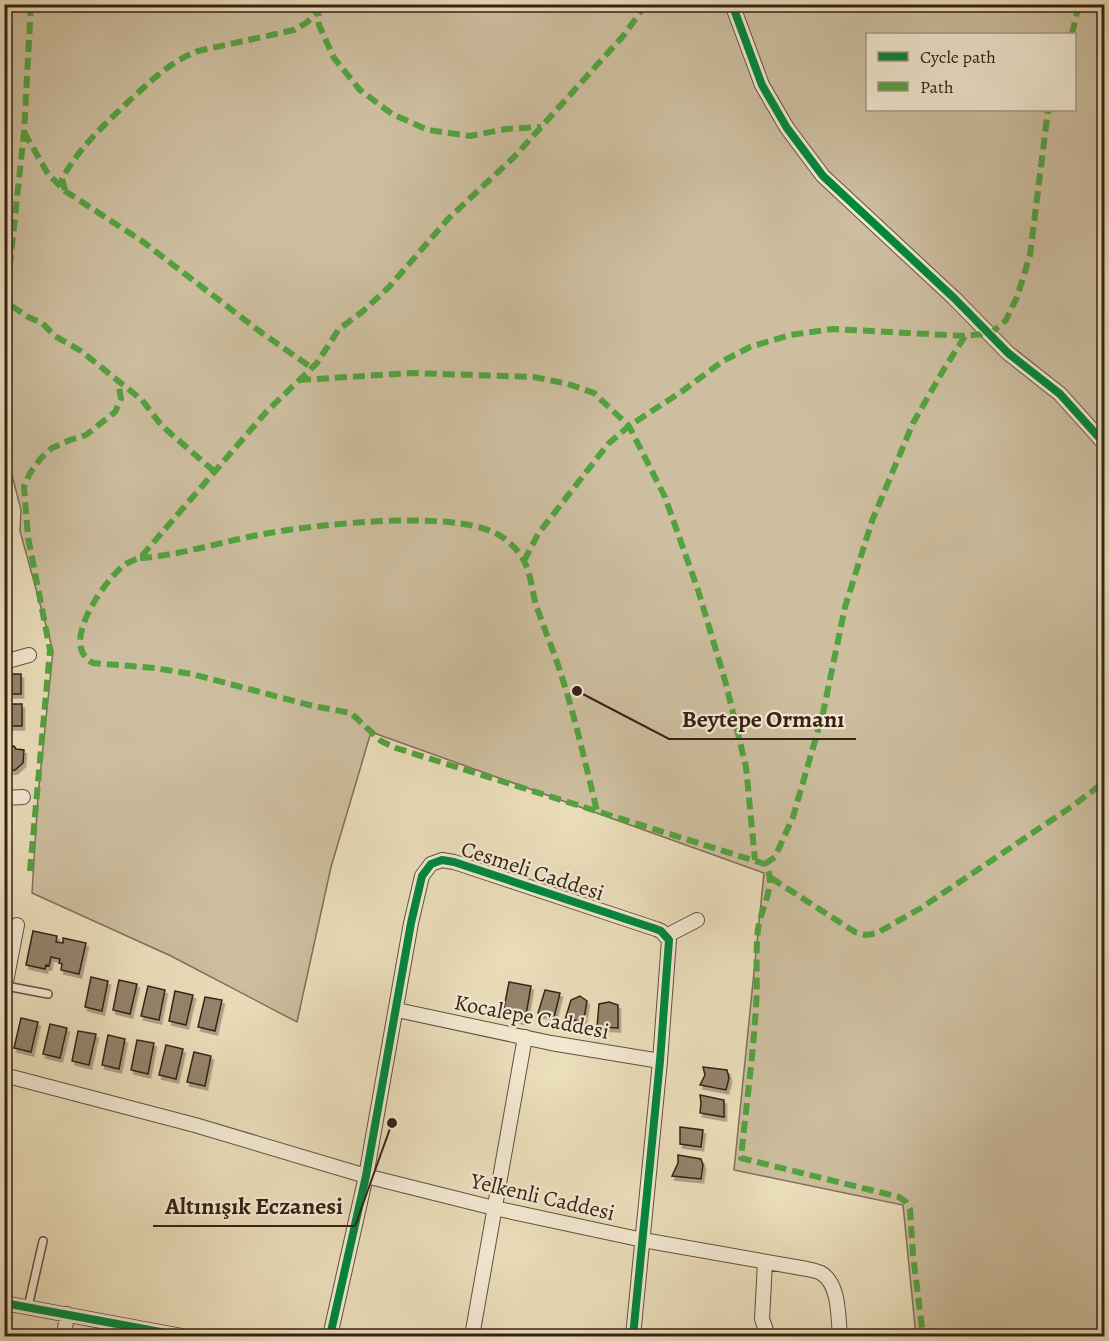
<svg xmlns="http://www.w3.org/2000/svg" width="1109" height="1341" font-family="Alegreya,serif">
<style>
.green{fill:#cdbe9f;stroke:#826f5a;stroke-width:1.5;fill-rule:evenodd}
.building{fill:#95836c;stroke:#382016;stroke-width:1.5;filter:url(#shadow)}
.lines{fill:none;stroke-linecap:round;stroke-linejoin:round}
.lane-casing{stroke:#65503f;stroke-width:10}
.street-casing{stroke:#65503f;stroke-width:16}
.lane{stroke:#f2ead3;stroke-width:7}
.street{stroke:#f2ead3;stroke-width:14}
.quiet{stroke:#53a240;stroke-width:6;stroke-dasharray:12 6;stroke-linecap:butt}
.cycleway-casing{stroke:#f2ead3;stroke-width:11}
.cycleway{stroke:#00873e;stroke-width:8}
.labels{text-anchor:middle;stroke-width:4.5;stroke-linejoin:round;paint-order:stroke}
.street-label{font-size:22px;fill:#382016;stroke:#f2ead3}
.leader{fill:none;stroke:#382016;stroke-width:2}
.callout-dot{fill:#382016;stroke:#f2ead3;stroke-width:2}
.callout-label{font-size:24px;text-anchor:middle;font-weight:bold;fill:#382016;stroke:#f2ead3;stroke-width:4.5;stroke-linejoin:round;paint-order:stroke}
</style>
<defs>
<filter id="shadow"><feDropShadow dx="2.5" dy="4" stdDeviation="0" flood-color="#0004"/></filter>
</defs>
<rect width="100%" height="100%" fill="#ebdebb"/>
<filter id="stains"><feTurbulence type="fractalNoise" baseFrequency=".00333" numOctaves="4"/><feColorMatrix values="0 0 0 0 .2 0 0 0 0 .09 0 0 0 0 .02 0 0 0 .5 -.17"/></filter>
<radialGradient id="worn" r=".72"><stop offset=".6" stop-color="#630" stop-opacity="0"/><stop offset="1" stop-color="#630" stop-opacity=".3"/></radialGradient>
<path class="green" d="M4,5H1104V1336H916L903,1205L734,1170L764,873L371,732L331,867L297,1022L171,956L32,893L38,795L53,651L20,531L21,510L5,448ZM868,34H1074V110H868Z"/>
<path class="building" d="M4,674H21V694H4Z
M4,704H22V726H4Z
M14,746L16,749L24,750L23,763L15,770L4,771V747Z
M33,931L57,936L56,942L63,943V938L86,943L79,974L61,970L62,964L59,963L60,959L51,957L49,966L46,965L45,969L26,965Z
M91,977L108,981L102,1011L85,1007Z
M119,980L137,984L130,1014L113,1010Z
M509,982L531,986L525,1021L515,1019L516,1015L503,1013Z
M148,986L165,990L159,1020L141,1016Z
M545,990L560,993L554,1018L538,1013Z
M175,991L193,995L186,1025L169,1021Z
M580,996L587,1001L583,1024L575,1020L564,1023L571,1000Z
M205,997L222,1000L215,1031L198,1027Z
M609,1002L618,1005V1028L597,1027L599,1004Z
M21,1018L38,1022L31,1052L14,1048Z
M50,1024L67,1028L60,1058L43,1054Z
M78,1031L96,1034L89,1065L72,1061Z
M108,1035L125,1039L119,1069L102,1065Z
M137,1040L154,1043L148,1074L131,1070Z
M166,1045L183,1049L176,1079L159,1075Z
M194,1052L211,1056L205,1086L187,1082Z
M703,1067L727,1070L729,1078L726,1090L700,1085L705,1075Z
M700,1095L724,1100V1117L700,1113L701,1103Z
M680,1127L703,1130L701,1147L680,1144Z
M678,1155L701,1159L703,1165L701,1179L672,1176L678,1163Z"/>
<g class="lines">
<defs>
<path id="lane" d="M6,986L48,994
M28,1307L43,1241"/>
<path id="street" d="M732,4L762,85L787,128L823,176L954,298L1008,353L1060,394L1104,443
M4,662L29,655
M4,798L23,797
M666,936L697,920
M4,992L17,925
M397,1010L551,1043L660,1061
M4,1075L195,1125L366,1176L494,1208L643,1240L807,1269C812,1270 817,1271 821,1273C840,1284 838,1318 840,1336
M765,1262L762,1319L768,1336
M4,1303L182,1336
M64,1336L67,1314
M330,1336L366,1176L411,923L422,876L431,864L442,860L454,862L656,929L661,931L669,940L660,1061L633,1336
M472,1336L525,1037"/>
</defs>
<use href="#lane" class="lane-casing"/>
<use href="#street" class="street-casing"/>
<use href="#lane" class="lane"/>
<use href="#street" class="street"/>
<path class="quiet" d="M31,4L24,132L6,302L28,317L42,323L55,336L81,351L142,400L162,426L215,472
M318,4L319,25L334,58L360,90L392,114L428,130L470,136L506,129L541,127
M646,4L624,35L515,156L448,219L389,287L362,312L339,329L317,363L267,411L140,558C134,560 128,562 123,566C104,582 58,645 93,663L154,668L192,674L313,706L351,713L381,741L396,748L765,864C778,883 761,907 758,929C755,955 758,981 756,1007C753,1057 746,1108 741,1158L899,1197L906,1202L910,1209L913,1255L923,1336
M1072,34L1079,4
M24,132L48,174L65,191L142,241L262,333L312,368
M65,190L62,179C78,149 103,126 128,102C150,82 169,62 198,51L294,30L306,23L318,12
M299,380L412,373L534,377L568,384L594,393L629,426L665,497L698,590L726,684L746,767L755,860
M140,558C184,555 226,540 269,533C321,524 450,510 495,533C506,538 519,550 524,561C531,574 532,591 536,605C543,625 551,645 558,665C574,712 585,762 597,811
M524,561L538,534L608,444L629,426L681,392L723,361L750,347L790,335L833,329L965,336L991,333L1006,320L1017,297L1030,255L1048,110
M765,864L775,857L793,817L823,713L845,607L872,521L913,423L944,369L965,336
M30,871L50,650L28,537L24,487L30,473L41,458L52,448L70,440L86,435L115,412L121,399L118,381
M771,878L855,932L866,935L877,933L921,908L1074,805L1104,782
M1104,922V985"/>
<defs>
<path id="cycleway" d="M732,4L762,85L787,128L823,176L954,298L1008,353L1060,394L1104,443
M4,1303L182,1336
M330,1336L366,1176L411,923L422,876L431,864L442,860L454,862L656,929L661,931L669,940L660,1061L633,1336"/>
</defs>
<use href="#cycleway" class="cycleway-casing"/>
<use href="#cycleway" class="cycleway"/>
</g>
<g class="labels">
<g class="street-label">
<text transform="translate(533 870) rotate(18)" y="8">Cesmeli Caddesi</text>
<text transform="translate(532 1016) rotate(11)" y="8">Kocalepe Caddesi</text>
<text transform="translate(543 1196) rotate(13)" y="8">Yelkenli Caddesi</text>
</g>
</g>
<path class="leader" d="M577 691L669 739H856M392 1123L355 1226H153"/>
<g class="callout-dot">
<circle cx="577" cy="691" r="6"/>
<circle cx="392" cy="1123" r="6"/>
</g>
<g class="callout-label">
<text x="763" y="727">Beytepe Ormanı</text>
<text x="254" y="1214">Altınışık Eczanesi</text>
</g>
<rect width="1109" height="1341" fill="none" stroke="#ebdebb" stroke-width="24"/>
<rect x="6" y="6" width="1097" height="1329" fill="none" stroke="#382016" stroke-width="3"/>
<rect x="12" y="12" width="1085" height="1317" fill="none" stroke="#382016" stroke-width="1.5"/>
<rect x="866" y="33" width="210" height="78" fill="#f2ead3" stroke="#a89987" stroke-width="1.5"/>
<rect x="878" y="52" width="30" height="9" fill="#00873e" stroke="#a89987" stroke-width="1.5"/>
<text x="920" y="63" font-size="18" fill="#382016">Cycle path</text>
<rect x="878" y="82" width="30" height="9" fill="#53a240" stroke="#a89987" stroke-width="1.5"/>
<text x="920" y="93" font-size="18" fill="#382016">Path</text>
<rect width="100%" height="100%" filter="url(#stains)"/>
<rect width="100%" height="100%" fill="url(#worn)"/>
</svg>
